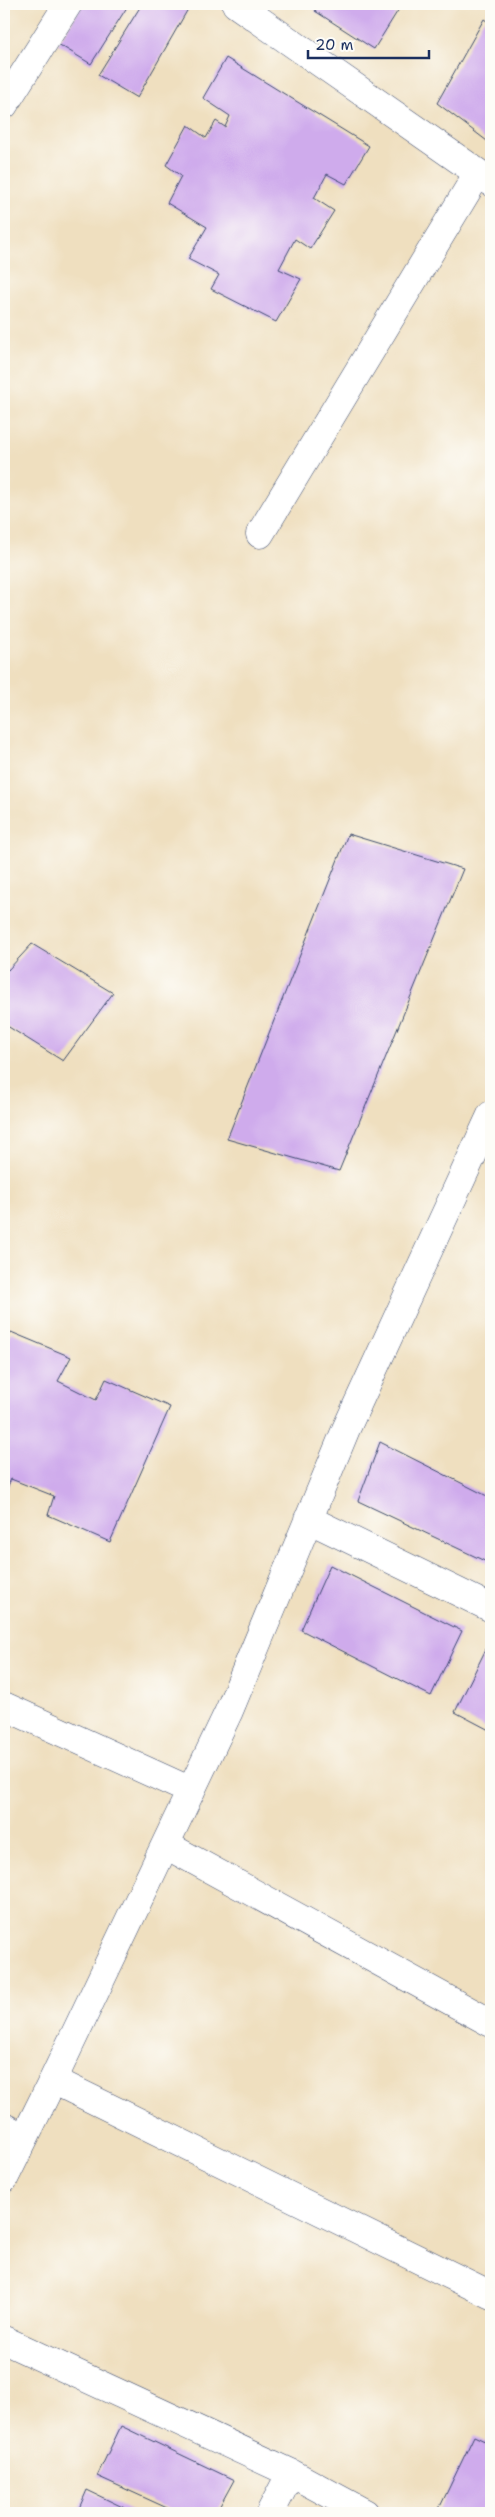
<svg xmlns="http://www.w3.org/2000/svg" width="495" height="2517" font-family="'Shantell Sans',sans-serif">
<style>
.building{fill:#cfabec}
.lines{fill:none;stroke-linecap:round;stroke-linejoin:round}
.street-casing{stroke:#3b496d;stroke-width:29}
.street{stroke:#fff;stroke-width:28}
</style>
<rect width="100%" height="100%" fill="#fdfcf7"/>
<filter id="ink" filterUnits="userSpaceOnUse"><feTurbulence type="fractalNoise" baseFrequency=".02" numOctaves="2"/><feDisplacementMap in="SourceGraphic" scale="10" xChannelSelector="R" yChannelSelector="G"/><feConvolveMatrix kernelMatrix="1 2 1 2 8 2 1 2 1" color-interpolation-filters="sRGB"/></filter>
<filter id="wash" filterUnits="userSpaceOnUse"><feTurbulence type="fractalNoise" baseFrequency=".0096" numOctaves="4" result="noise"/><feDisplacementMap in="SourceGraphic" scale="20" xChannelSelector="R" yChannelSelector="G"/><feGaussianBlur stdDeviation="1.12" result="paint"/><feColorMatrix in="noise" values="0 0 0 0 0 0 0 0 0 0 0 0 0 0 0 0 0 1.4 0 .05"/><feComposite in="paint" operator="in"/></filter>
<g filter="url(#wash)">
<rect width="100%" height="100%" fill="#efdfbf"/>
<g id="blocks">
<path class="building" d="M83,4H129L91,64L58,44Z
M142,4H179L188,9L137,98L98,75Z
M320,4H402L374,49L315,11Z
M484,19L491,24V144L437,103Z
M226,58L369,146L346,184L327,174L314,198L334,211L310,249L295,239L279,269L301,279L276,322L211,289L219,275L188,259L207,227L167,203L181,176L166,165L188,125L206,138L216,121L225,127L230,116L203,98Z
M348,834L463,869L339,1171L227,1139Z
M32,944L113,993L63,1061L4,1024V967L8,970Z
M11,1332L71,1357L58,1381L96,1400L106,1379L170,1407L110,1542L48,1515L54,1496L11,1479L4,1495V1347Z
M380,1442L491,1498V1564L358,1501Z
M330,1565L462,1631L431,1696L301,1630Z
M486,1649L491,1651V1731L455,1712Z
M121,2426L234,2480L216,2513H178L97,2476Z
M474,2436L491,2444V2513H437Z
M87,2490L135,2513H77Z"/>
</g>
</g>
<g filter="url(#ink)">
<use href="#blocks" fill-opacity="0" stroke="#3b496d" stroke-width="1"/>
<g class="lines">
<defs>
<path id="street" d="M236,4L491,182
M4,105L68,4
M260,534L478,173
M308,1519L491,1608
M4,1706L191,1791
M166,1845L491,2023
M53,2080L491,2295
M4,2127L24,2138
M4,2179L53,2080L229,1711L346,1429L491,1115
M4,2340L291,2473L365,2513
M270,2513L291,2473"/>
</defs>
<use href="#street" class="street-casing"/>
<use href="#street" class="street"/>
</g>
</g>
<rect width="495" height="2517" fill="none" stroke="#fdfcf7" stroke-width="20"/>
<path d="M308 50v8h121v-8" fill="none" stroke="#1b2f5e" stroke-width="2.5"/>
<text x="315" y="50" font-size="15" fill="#1b2f5e" stroke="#fdfcf7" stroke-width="4" paint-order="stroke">20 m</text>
</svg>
